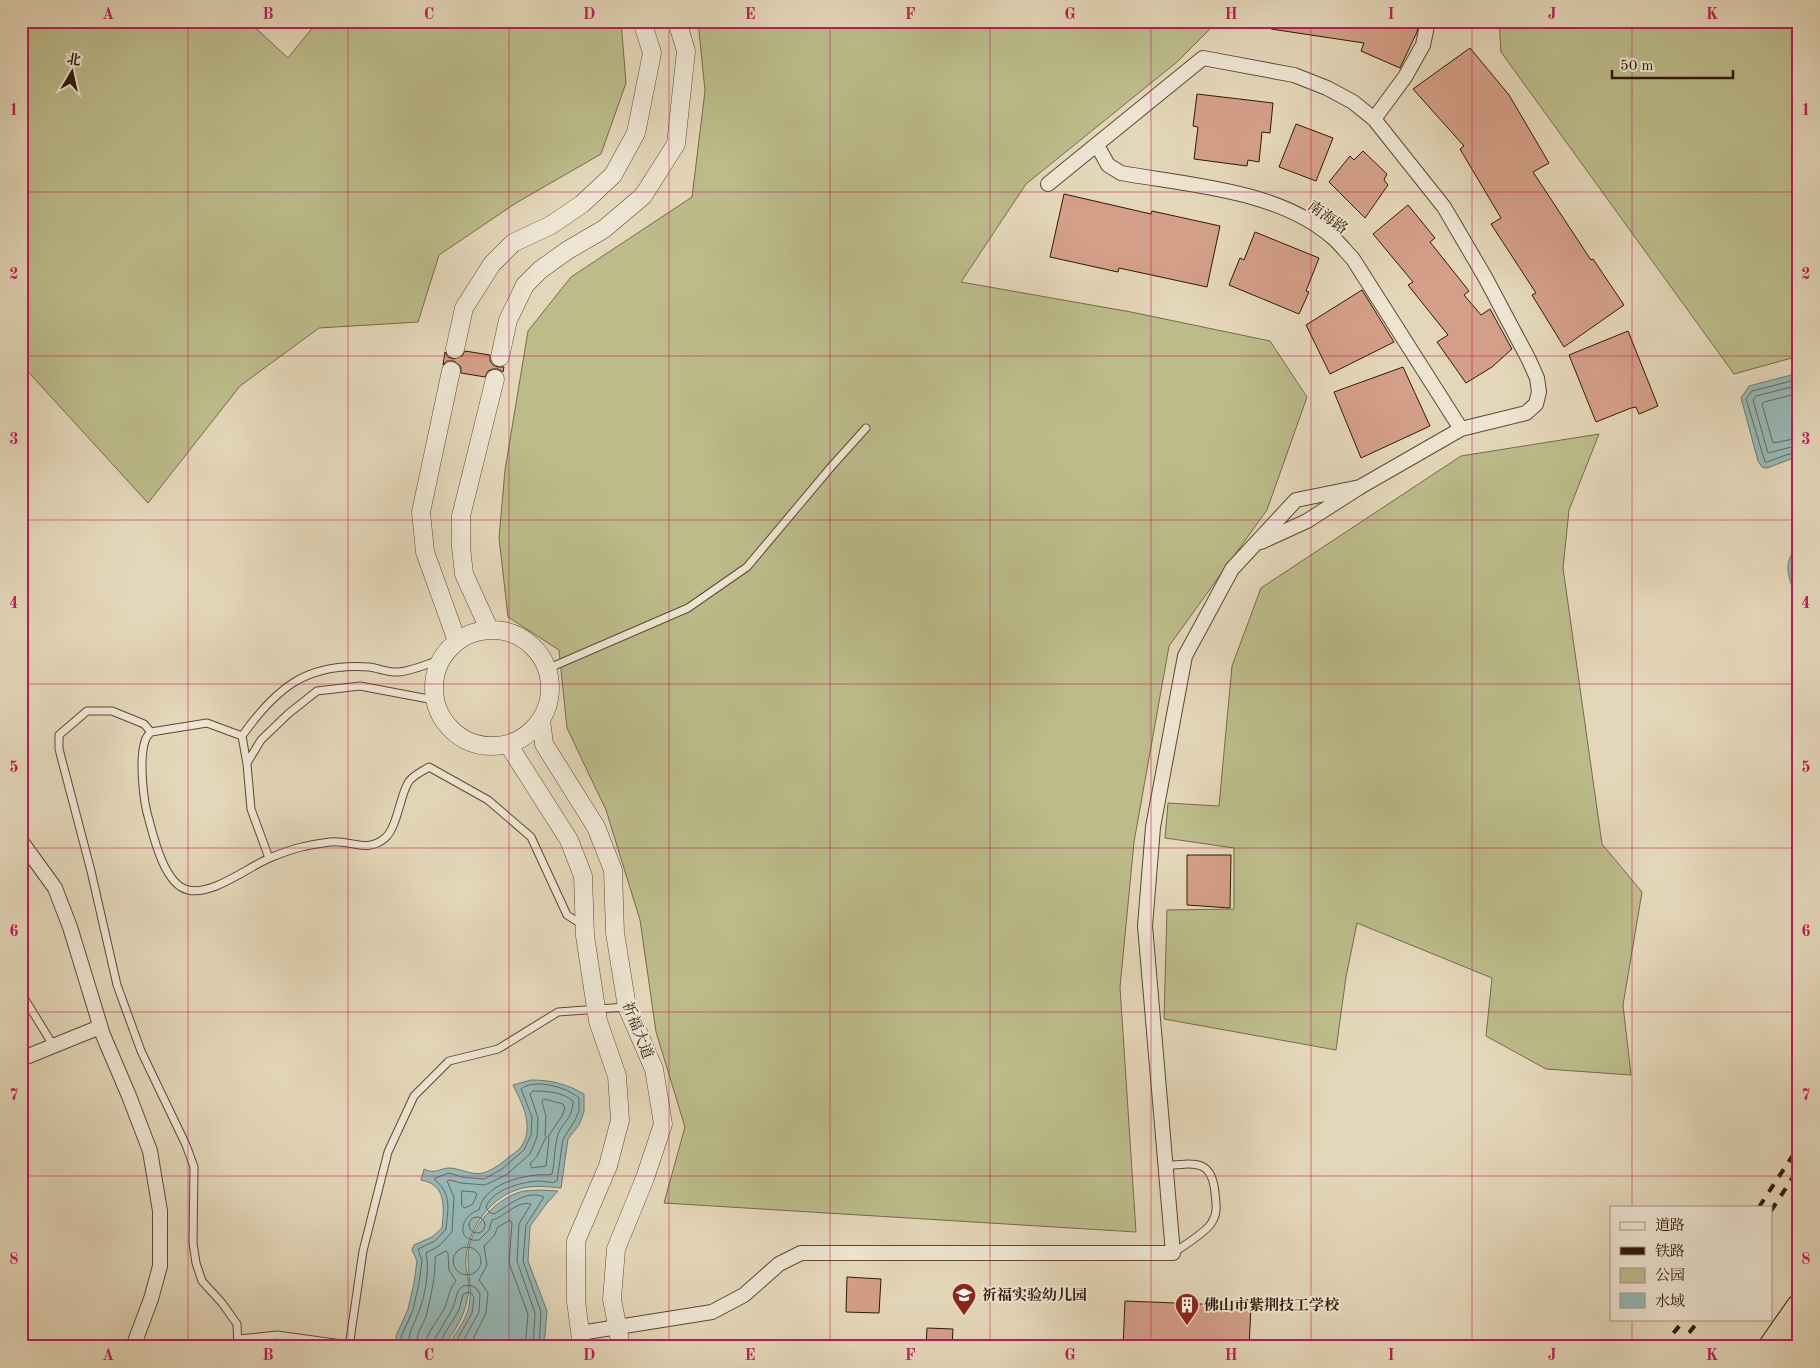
<svg xmlns="http://www.w3.org/2000/svg" width="1820" height="1368" font-family="'Old Standard TT','Noto Serif SC',serif">
<style>
.green{fill:#bcbc8a;stroke:#776a47}
.water{fill:#96b8b5;stroke:#6e786e}
.lines{fill:none;stroke-linecap:round;stroke-linejoin:round}
.shore{stroke:#64685c;stroke-width:1}
.building{fill:#d49f88;stroke:#321804}
.service-casing{stroke:#5e4831;stroke-width:9}
.minor-casing{stroke:#5e4831;stroke-width:16}
.tertiary-casing{stroke:#5e4831;stroke-width:19}
.motorway-casing{stroke:#321804;stroke-width:27}
.service{stroke:#ede5d2;stroke-width:7}
.minor{stroke:#ede5d2;stroke-width:14}
.tertiary{stroke:#ede5d2;stroke-width:18}
.motorway{stroke:#e4d7b9;stroke-width:25}
.rail{stroke:#321804;stroke-width:4;stroke-dasharray:9 9;stroke-linecap:butt}
.grid{fill:none;stroke:#c2185b;stroke-width:1;stroke-opacity:0.55}
.labels{text-anchor:middle;stroke-width:4;stroke-linejoin:round;paint-order:stroke}
.street-label{font-size:15px;fill:#321804;stroke:#ede5d2}
.poi-label{font-size:15px;font-weight:bold;fill:#321804;stroke:#ede5d2;text-anchor:start}
.neatline{fill:none;stroke:#c2185b;stroke-width:2}
.grid-label{font-size:16px;text-anchor:middle;font-weight:bold;fill:#c2185b}
</style>
<rect width="100%" height="100%" fill="#e4d7b9"/>
<filter id="stains"><feTurbulence type="fractalNoise" baseFrequency=".004" numOctaves="4"/><feColorMatrix values="0 0 0 0 .2 0 0 0 0 .09 0 0 0 0 .02 0 0 0 .5 -.17"/></filter>
<radialGradient id="worn" r=".72"><stop offset=".6" stop-color="#630" stop-opacity="0"/><stop offset="1" stop-color="#630" stop-opacity=".3"/></radialGradient>
<path class="green" d="M21,21H248L288,58L318,21H621L626,83L601,154L516,203L439,255L418,322L319,328L240,386L148,503L21,364Z
M698,21H1218L1177,62L1026,184L961,282L1131,312L1270,341L1307,397L1267,510L1169,646L1134,842L1120,987L1136,1232L664,1203L685,1127L656,1032L640,920L606,810L567,728L559,650L508,617L499,538L505,470L528,331L571,277L692,197L705,91Z
M1499,21H1799V356L1734,374L1501,52Z
M1599,434L1569,510L1563,568L1602,844L1642,892L1623,1005L1631,1075L1546,1069L1486,1036L1492,978L1357,923L1346,977L1336,1050L1164,1019L1167,910L1234,909V848L1165,838L1168,803L1219,806L1232,666L1261,588L1461,456Z"/>
<path class="water" d="M1799,373V456L1767,468L1762,467L1758,461L1741,398L1749,386Z
M1799,546V603C1791,584 1779,562 1799,546Z
M531,1080C551,1080 567,1084 584,1094V1112L579,1125L568,1139L561,1188C548,1187 536,1185 523,1188C492,1195 468,1227 466,1258C465,1266 468,1276 469,1284C469,1292 467,1303 464,1311C460,1323 451,1337 442,1347H398L396,1336L408,1309L414,1283L417,1261L412,1250L414,1245L432,1237L442,1228C444,1207 447,1185 421,1180L424,1169C435,1175 440,1168 449,1168C460,1168 472,1176 483,1173C493,1170 502,1163 509,1157C513,1154 518,1151 521,1147C535,1127 522,1103 513,1085Z
M539,1190L558,1191L547,1203L530,1226L528,1261L547,1311L544,1347H446C454,1336 464,1323 468,1310C473,1292 468,1275 468,1257C469,1228 493,1201 520,1192C526,1190 533,1191 539,1190Z"/>
<g class="lines">
<path class="shore" d="M1799,379L1752,391L1746,399L1765,462H1767L1786,455L1799,452
M1799,385L1756,396L1753,400L1768,453L1799,445
M1799,393L1764,402L1762,404L1773,443L1799,438
M544,1099L563,1104L565,1108L562,1116L548,1137L549,1139L546,1166L532,1168L530,1164L537,1156L546,1137L545,1135L546,1116L542,1102Z
M462,1191L475,1192L477,1194L473,1204L465,1208L462,1206Z
M469 1225a8 8 0 1 1 16 0a8 8 0 1 1-16 0Z
M453 1261a14 14 0 1 1 28 0a14 14 0 1 1-28 0Z
M403,1347L401,1337L413,1310L419,1283L422,1261L418,1249L435,1241L446,1229C448,1209 452,1194 435,1180V1178L449,1173L462,1177L484,1179L502,1169L524,1150L531,1135L532,1117L521,1089C534,1078 567,1087 579,1098V1111L574,1122L563,1139L557,1181C552,1184 545,1181 538,1181C521,1182 492,1190 486,1207L489,1212L494,1214C508,1206 526,1189 544,1197L526,1225L523,1261L541,1312L539,1347
M409,1347C408,1332 413,1327 418,1314C425,1297 430,1270 426,1253L439,1246L452,1232L454,1197L447,1181L450,1180L461,1183L485,1185L506,1175L530,1154L537,1137L538,1118L530,1094L533,1091C547,1091 562,1092 573,1101C573,1121 560,1123 557,1138C554,1150 555,1162 552,1174C547,1176 542,1174 537,1175C516,1177 484,1186 479,1210C460,1215 455,1243 479,1240L489,1230L492,1220C505,1217 517,1200 531,1204L519,1224L517,1261L535,1313L533,1347
M417,1347C416,1330 423,1327 427,1313C431,1295 436,1275 435,1257L446,1251L448,1253L449,1270L456,1281C449,1289 449,1297 445,1307C439,1320 426,1332 425,1347
M433,1347L434,1340L453,1308L458,1291L463,1286L470,1285L476,1288L480,1294L479,1312L460,1347
M439,1347V1343L459,1310L463,1294L470,1292L474,1297L472,1313L453,1347
M469,1347L486,1313L488,1293L479,1280L487,1265L484,1246L494,1236L498,1227L510,1220L512,1223L509,1263L528,1314L525,1347"/>
</g>
<path class="building" d="M1272,21H1419L1417,32L1400,68L1361,51L1364,43L1271,29Z
M1470,48L1509,95L1549,163L1533,172L1591,260L1593,259L1624,305L1564,347L1532,295L1536,293L1491,224L1501,218L1460,149L1464,146L1413,89Z
M1197,94L1273,103L1270,133L1262,132L1259,162L1248,160L1247,166L1194,159L1198,127L1193,126Z
M1296,124L1333,138L1316,181L1279,167Z
M1363,151L1387,174L1384,180L1388,185L1365,218L1329,182L1350,156L1354,160Z
M1064,194L1151,214L1152,211L1220,226L1207,287L1119,268L1118,272L1050,257Z
M1408,205L1435,238L1430,242L1469,291L1464,295L1481,315L1490,309L1512,349L1492,367L1466,383L1437,342L1448,335L1408,285L1413,282L1373,234Z
M1255,232L1319,258L1306,291L1309,292L1299,314L1229,285L1240,258L1244,260Z
M1362,290L1394,342L1330,374L1306,325Z
M1628,331L1658,406L1639,414L1636,407L1631,408L1596,422L1569,355Z
M465,351L490,355V361L493,365L498,367H504L503,372L498,369H493L488,371L485,377L461,373V367L454,361H447L443,365L445,352L448,357L453,359L462,356Z
M1403,367L1430,426L1361,458L1334,392Z
M1187,855H1231L1230,908L1187,905Z
M847,1277L881,1279L879,1313L846,1312Z
M1125,1301L1251,1306L1249,1347H1123Z
M927,1328L953,1329L952,1347H926Z"/>
<g class="lines">
<defs>
<path id="service" d="M547,669L688,608L747,567L831,467L866,428
M151,732L144,724L112,711H87L59,735V749L91,871L117,985L141,1051L186,1145L194,1167L193,1243L196,1263L202,1281L222,1303L237,1324L238,1347
M242,736L207,723L151,732C149,734 146,737 145,741C139,759 143,801 149,820C154,839 165,885 188,890C213,896 249,866 272,857C294,848 307,845 330,842C350,839 366,854 385,838C397,828 400,796 408,783C411,776 423,771 429,767L488,800L531,837L567,915L583,925
M247,763L261,740L288,714L317,691L360,686L434,700
M269,858L251,809L247,764L242,736C276,688 307,662 369,667C378,668 389,673 399,672C412,671 427,664 439,660
M21,993L53,1045
M1165,1166C1193,1163 1212,1158 1215,1193C1216,1203 1218,1213 1212,1222C1208,1231 1182,1247 1173,1253
M239,1339L277,1335L349,1345
M349,1347L363,1251L388,1152L414,1096L449,1061L498,1049L558,1012L626,1007"/>
<path id="minor" d="M1374,119L1405,77L1423,45L1428,21
M1097,145L1108,165L1121,173C1188,185 1278,190 1332,237C1340,243 1346,252 1353,259L1461,429
M1048,184L1203,58L1294,75L1327,88L1353,102L1374,119L1444,207L1485,277L1529,360L1537,378L1539,392L1536,404L1526,413L1461,429L1360,487L1307,521L1261,542
M21,841L55,888L70,927L103,1035L129,1096L150,1151L160,1211V1266L151,1299L133,1347
M21,1059L100,1027
M580,1333L712,1312L744,1295L779,1264L801,1253H1173L1145,926L1153,827L1185,656L1232,569L1296,500L1360,487"/>
<path id="tertiary" d="M455,349L464,308L492,264L513,243L551,225L582,204L613,175L636,133L652,53L642,21
M500,357L508,320L525,285L540,270L568,250L604,229L643,196L676,144L686,51L677,21
M451,371L421,512L425,552L457,641
M489,629L464,574L461,547V516L495,379
M434 688a58 58 0 1 1 116 0a58 58 0 1 1-116 0Z
M541,720L544,744L596,827L613,870L615,933L627,1007L654,1069L663,1124L645,1178L616,1249L612,1299L620,1341L622,1347
M508,744L569,840L583,876L585,936L598,1021L617,1076L620,1120L608,1166L576,1241V1301L582,1347"/>
<path id="motorway" d="M1771,1347L1799,1307"/>
</defs>
<use href="#service" class="service-casing"/>
<use href="#minor" class="minor-casing"/>
<use href="#tertiary" class="tertiary-casing"/>
<use href="#motorway" class="motorway-casing"/>
<use href="#service" class="service"/>
<use href="#minor" class="minor"/>
<use href="#tertiary" class="tertiary"/>
<use href="#motorway" class="motorway"/>
<path class="rail" d="M1759,1207L1799,1146
M1771,1211L1799,1168
M1662,1347L1685,1319
M1678,1347L1700,1319"/>
</g>
<path class="grid" d="M188,21V1347M348,21V1347M509,21V1347M669,21V1347M830,21V1347M990,21V1347M1151,21V1347M1311,21V1347M1472,21V1347M1632,21V1207M21,192H1799M21,356H1799M21,520H1799M21,684H1799M21,848H1799M21,1012H1799M21,1176H1799M1632,1319V1347"/>
<defs>
<symbol id="school-pin" viewBox="-11 -11 22 30"><path d="M0 17L-7.5 6A9.5 9.5 0 1 1 7.5 6Z" fill="#8f2418" stroke="#ede5d2"/><path d="M0-5L7-2L0 1L-7-2ZM-4 1L0 2.5L4 1V4Q0 6-4 4Z" fill="#fff"/></symbol>
<symbol id="building-pin" viewBox="-11 -11 22 30"><path d="M0 17L-7.5 6A9.5 9.5 0 1 1 7.5 6Z" fill="#8f2418" stroke="#ede5d2"/><path d="M-4-6H4V6H1V3H-1V6H-4ZM-2.5-4.3h1.7v1.8h-1.7ZM.8-4.3h1.7v1.8H.8ZM-2.5-1h1.7V.8h-1.7ZM.8-1h1.7V.8H.8Z" fill="#fff"/></symbol>
</defs>
<g fill-rule="evenodd">
<use href="#school-pin" x="950" y="1281" width="28" height="38"/>
<use href="#building-pin" x="1173" y="1291" width="28" height="38"/>
</g>
<g class="labels">
<g class="street-label">
<text transform="translate(1328 217) rotate(36)" y="5">南海路</text>
<text transform="translate(638 1030) rotate(69)" y="5">祈福大道</text>
</g>
<g class="poi-label">
<text x="982" y="1300">祈福实验幼儿园</text>
<text x="1204" y="1310">佛山市紫荆技工学校</text>
</g>
</g>
<rect width="1820" height="1368" fill="none" stroke="#e4d7b9" stroke-width="55"/>
<rect x="1610" y="1206" width="162" height="115" fill="#ede5d2" stroke="#a29380"/>
<rect x="1620" y="1222" width="25" height="8" fill="#ede5d2" stroke="#a29380"/>
<text x="1655" y="1230" font-size="15" fill="#321804">道路</text>
<rect x="1620" y="1247" width="25" height="8" fill="#321804" stroke="#a29380"/>
<text x="1655" y="1256" font-size="15" fill="#321804">铁路</text>
<rect x="1620" y="1268" width="25" height="15" fill="#bcbc8a" stroke="#a29380"/>
<text x="1655" y="1280" font-size="15" fill="#321804">公园</text>
<rect x="1620" y="1293" width="25" height="15" fill="#96b8b5" stroke="#a29380"/>
<text x="1655" y="1306" font-size="15" fill="#321804">水域</text>
<g transform="translate(72 72) rotate(9)" stroke="#ede5d2" stroke-width="4" paint-order="stroke">
<path d="M0-4L9 19L0 12L-9 19Z" fill="#321804"/>
<text y="-8" font-size="14" font-weight="bold" text-anchor="middle" fill="#321804">北</text>
</g>
<path d="M1612 70v8h121v-8" fill="none" stroke="#321804" stroke-width="2.5"/>
<text x="1620" y="70" font-size="15" fill="#321804" stroke="#ede5d2" stroke-width="4" paint-order="stroke">50 m</text>
<rect x="28" y="28" width="1764" height="1312" class="neatline"/>
<g class="grid-label">
<text x="108" y="19">A</text>
<text x="268" y="19">B</text>
<text x="429" y="19">C</text>
<text x="589" y="19">D</text>
<text x="750" y="19">E</text>
<text x="910" y="19">F</text>
<text x="1070" y="19">G</text>
<text x="1231" y="19">H</text>
<text x="1391" y="19">I</text>
<text x="1552" y="19">J</text>
<text x="1712" y="19">K</text>
<text x="14" y="115">1</text>
<text x="1806" y="115">1</text>
<text x="14" y="279">2</text>
<text x="1806" y="279">2</text>
<text x="14" y="444">3</text>
<text x="1806" y="444">3</text>
<text x="14" y="608">4</text>
<text x="1806" y="608">4</text>
<text x="14" y="772">5</text>
<text x="1806" y="772">5</text>
<text x="14" y="936">6</text>
<text x="1806" y="936">6</text>
<text x="14" y="1100">7</text>
<text x="1806" y="1100">7</text>
<text x="14" y="1264">8</text>
<text x="1806" y="1264">8</text>
<text x="108" y="1360">A</text>
<text x="268" y="1360">B</text>
<text x="429" y="1360">C</text>
<text x="589" y="1360">D</text>
<text x="750" y="1360">E</text>
<text x="910" y="1360">F</text>
<text x="1070" y="1360">G</text>
<text x="1231" y="1360">H</text>
<text x="1391" y="1360">I</text>
<text x="1552" y="1360">J</text>
<text x="1712" y="1360">K</text>
</g>
<rect width="100%" height="100%" filter="url(#stains)"/>
<rect width="100%" height="100%" fill="url(#worn)"/>
</svg>
